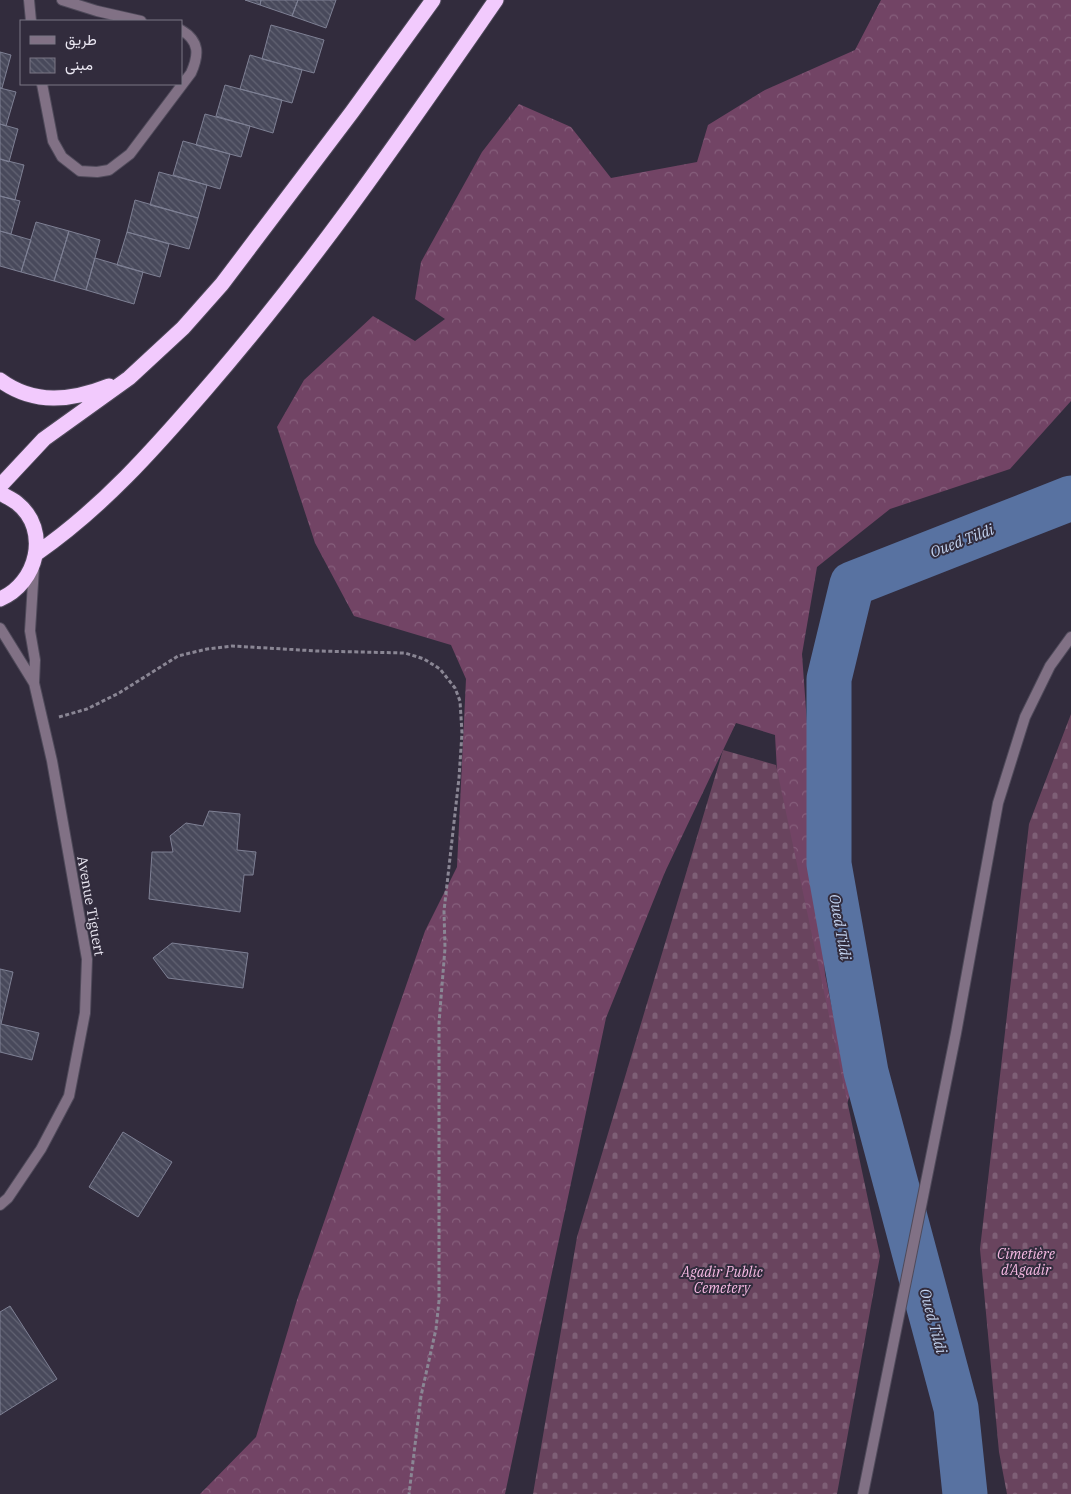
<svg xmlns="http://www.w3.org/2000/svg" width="1071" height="1494" font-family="'IBM Plex Serif',Vazirmatn,serif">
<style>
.forest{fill:url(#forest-crowns)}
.cemetery{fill:url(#cemetery-stones)}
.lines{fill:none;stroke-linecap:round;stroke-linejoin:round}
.river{stroke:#5872a1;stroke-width:45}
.building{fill:url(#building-back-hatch);stroke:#7e8094}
.lane-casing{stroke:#4f4a5a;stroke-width:12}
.street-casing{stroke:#4f4a5a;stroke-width:12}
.highway-casing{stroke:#4f4a5a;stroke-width:17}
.path{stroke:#8a8694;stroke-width:3;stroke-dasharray:4 2.5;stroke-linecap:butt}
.lane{stroke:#817185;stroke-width:10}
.street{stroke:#817185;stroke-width:10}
.highway{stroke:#f2cafd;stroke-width:15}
.labels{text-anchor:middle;stroke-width:4;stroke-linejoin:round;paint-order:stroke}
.street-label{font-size:14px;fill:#e9e6f1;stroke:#322c3d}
.park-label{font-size:14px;font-style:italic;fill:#f7bae4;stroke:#322c3d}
.water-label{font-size:15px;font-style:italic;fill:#c4d4f1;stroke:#322c3d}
</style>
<defs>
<pattern id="forest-crowns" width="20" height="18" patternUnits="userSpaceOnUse" patternTransform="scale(1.25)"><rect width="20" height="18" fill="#724465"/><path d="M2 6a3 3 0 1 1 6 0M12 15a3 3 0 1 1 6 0" fill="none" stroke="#865f7c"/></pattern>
<pattern id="cemetery-stones" width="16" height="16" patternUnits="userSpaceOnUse" patternTransform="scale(1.25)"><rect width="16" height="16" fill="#69445e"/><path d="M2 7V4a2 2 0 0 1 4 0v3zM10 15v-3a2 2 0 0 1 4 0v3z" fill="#7e5f76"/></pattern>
<pattern id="building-back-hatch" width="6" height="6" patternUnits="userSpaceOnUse" patternTransform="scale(1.25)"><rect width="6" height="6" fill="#48495b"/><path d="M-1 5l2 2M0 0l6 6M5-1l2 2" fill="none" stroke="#626373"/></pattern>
</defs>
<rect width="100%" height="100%" fill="#322c3d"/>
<path class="forest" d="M881,0H1071V401L1010,469L890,509L817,567L802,654L825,974L850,1095L838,1129L787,951L775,735L736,723L665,872L606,1018L505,1494H200L256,1437L297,1300L425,931L457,867L466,679L451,645L354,616L315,543L277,427L304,380L373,316L415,341L445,319L415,299L421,262L482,152L519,104L571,127L611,178L697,162L708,125L765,90L855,50Z"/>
<path class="cemetery" d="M1071,714V1494H1007L999,1452L980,1249L1029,824Z
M723,750L776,765L880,1256L837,1494H533L577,1237Z"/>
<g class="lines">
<path class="river" d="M965,1494L956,1408L866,1072L829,864V679L852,584L1071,498"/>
</g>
<path class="building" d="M245,0H261L260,5Z
M261,0H298L292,16L260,5Z
M298,0H336L326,28L292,16Z
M271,25L324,40L314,73L262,59Z
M0,52L11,55L2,88H0Z
M250,55L302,70L292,103L240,89Z
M225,85L282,100L273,133L216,116Z
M0,88L16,92L6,126L0,124Z
M205,114L250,126L241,157L196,145Z
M0,124L18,129L9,162L0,159Z
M183,141L230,154L220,189L173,175Z
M0,159L24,165L15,200L0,196Z
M159,172L207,185L198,218L150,205Z
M0,196L20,201L11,234L0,231Z
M135,200L198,218L189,249L127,232Z
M36,222L69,231L54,281L21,272Z
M0,231L31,240L21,272L0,266Z
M69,231L100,240L86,290L54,281Z
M127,232L169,244L160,277L117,265Z
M95,258L143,272L134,304L86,290Z
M209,811L240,814L237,850L256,852L253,875H244L240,912L149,899L152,852H173L170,836L186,823L203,826Z
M172,943L248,953L243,988L168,978L153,958Z
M0,969L13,972L1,1024L39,1033L32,1060L0,1052Z
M123,1132L172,1162L138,1217L89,1187Z
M10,1306L57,1379L0,1415V1312Z"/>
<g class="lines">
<defs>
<path id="lane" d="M29,0L31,21
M62,0L97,11L141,21
M42,84L53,141L62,157L80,171L97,172L109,170L130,154L191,73C199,55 200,41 181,30"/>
<path id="street" d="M0,628L34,683
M0,1205L8,1198L41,1149L69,1096L85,1013L87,959L52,761L34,683L35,660L30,631L34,567
M863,1494L956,1033L998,803L1025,717L1050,666L1071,637"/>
<path id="highway" d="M0,380C34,405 71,401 109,386
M0,486L44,439L129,378L183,328L222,284L352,112L433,0
M0,493C5,496 12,499 17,503C51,530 37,584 0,599
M37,553C102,508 154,449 205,390C312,267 403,134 496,0"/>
</defs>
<use href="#lane" class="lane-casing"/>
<use href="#street" class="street-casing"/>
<use href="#highway" class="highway-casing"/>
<path class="path" d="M59,717L87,709L119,693L178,656L207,649L232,646L317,651L405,653L424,659L440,669L455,688L460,701L462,733L459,778L444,911L445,948L439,1023V1301L436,1329L421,1396L409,1494"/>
<use href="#lane" class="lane"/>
<use href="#street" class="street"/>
<use href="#highway" class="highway"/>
</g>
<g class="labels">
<g class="street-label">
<text transform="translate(91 906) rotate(80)" y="5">Avenue Tiguert</text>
</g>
<g class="park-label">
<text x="1026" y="1259">Cimetière<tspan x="1026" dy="16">d'Agadir</tspan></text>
<text x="722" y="1277">Agadir Public<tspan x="722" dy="16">Cemetery</tspan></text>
</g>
<g class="water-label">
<text transform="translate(962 541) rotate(-21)" y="5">Oued Tildi</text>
<text transform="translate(840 927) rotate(80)" y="5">Oued Tildi</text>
<text transform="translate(933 1321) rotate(75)" y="5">Oued Tildi</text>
</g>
</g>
<rect x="20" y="20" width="162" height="65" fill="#322c3d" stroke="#7b7685"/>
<rect x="30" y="36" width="25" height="8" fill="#817185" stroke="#7b7685"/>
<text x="65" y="45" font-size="15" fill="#e9e6f1">طريق</text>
<rect x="30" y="58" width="25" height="15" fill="url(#building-back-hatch)" stroke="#7b7685"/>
<text x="65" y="70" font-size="15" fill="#e9e6f1">مبنى</text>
</svg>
